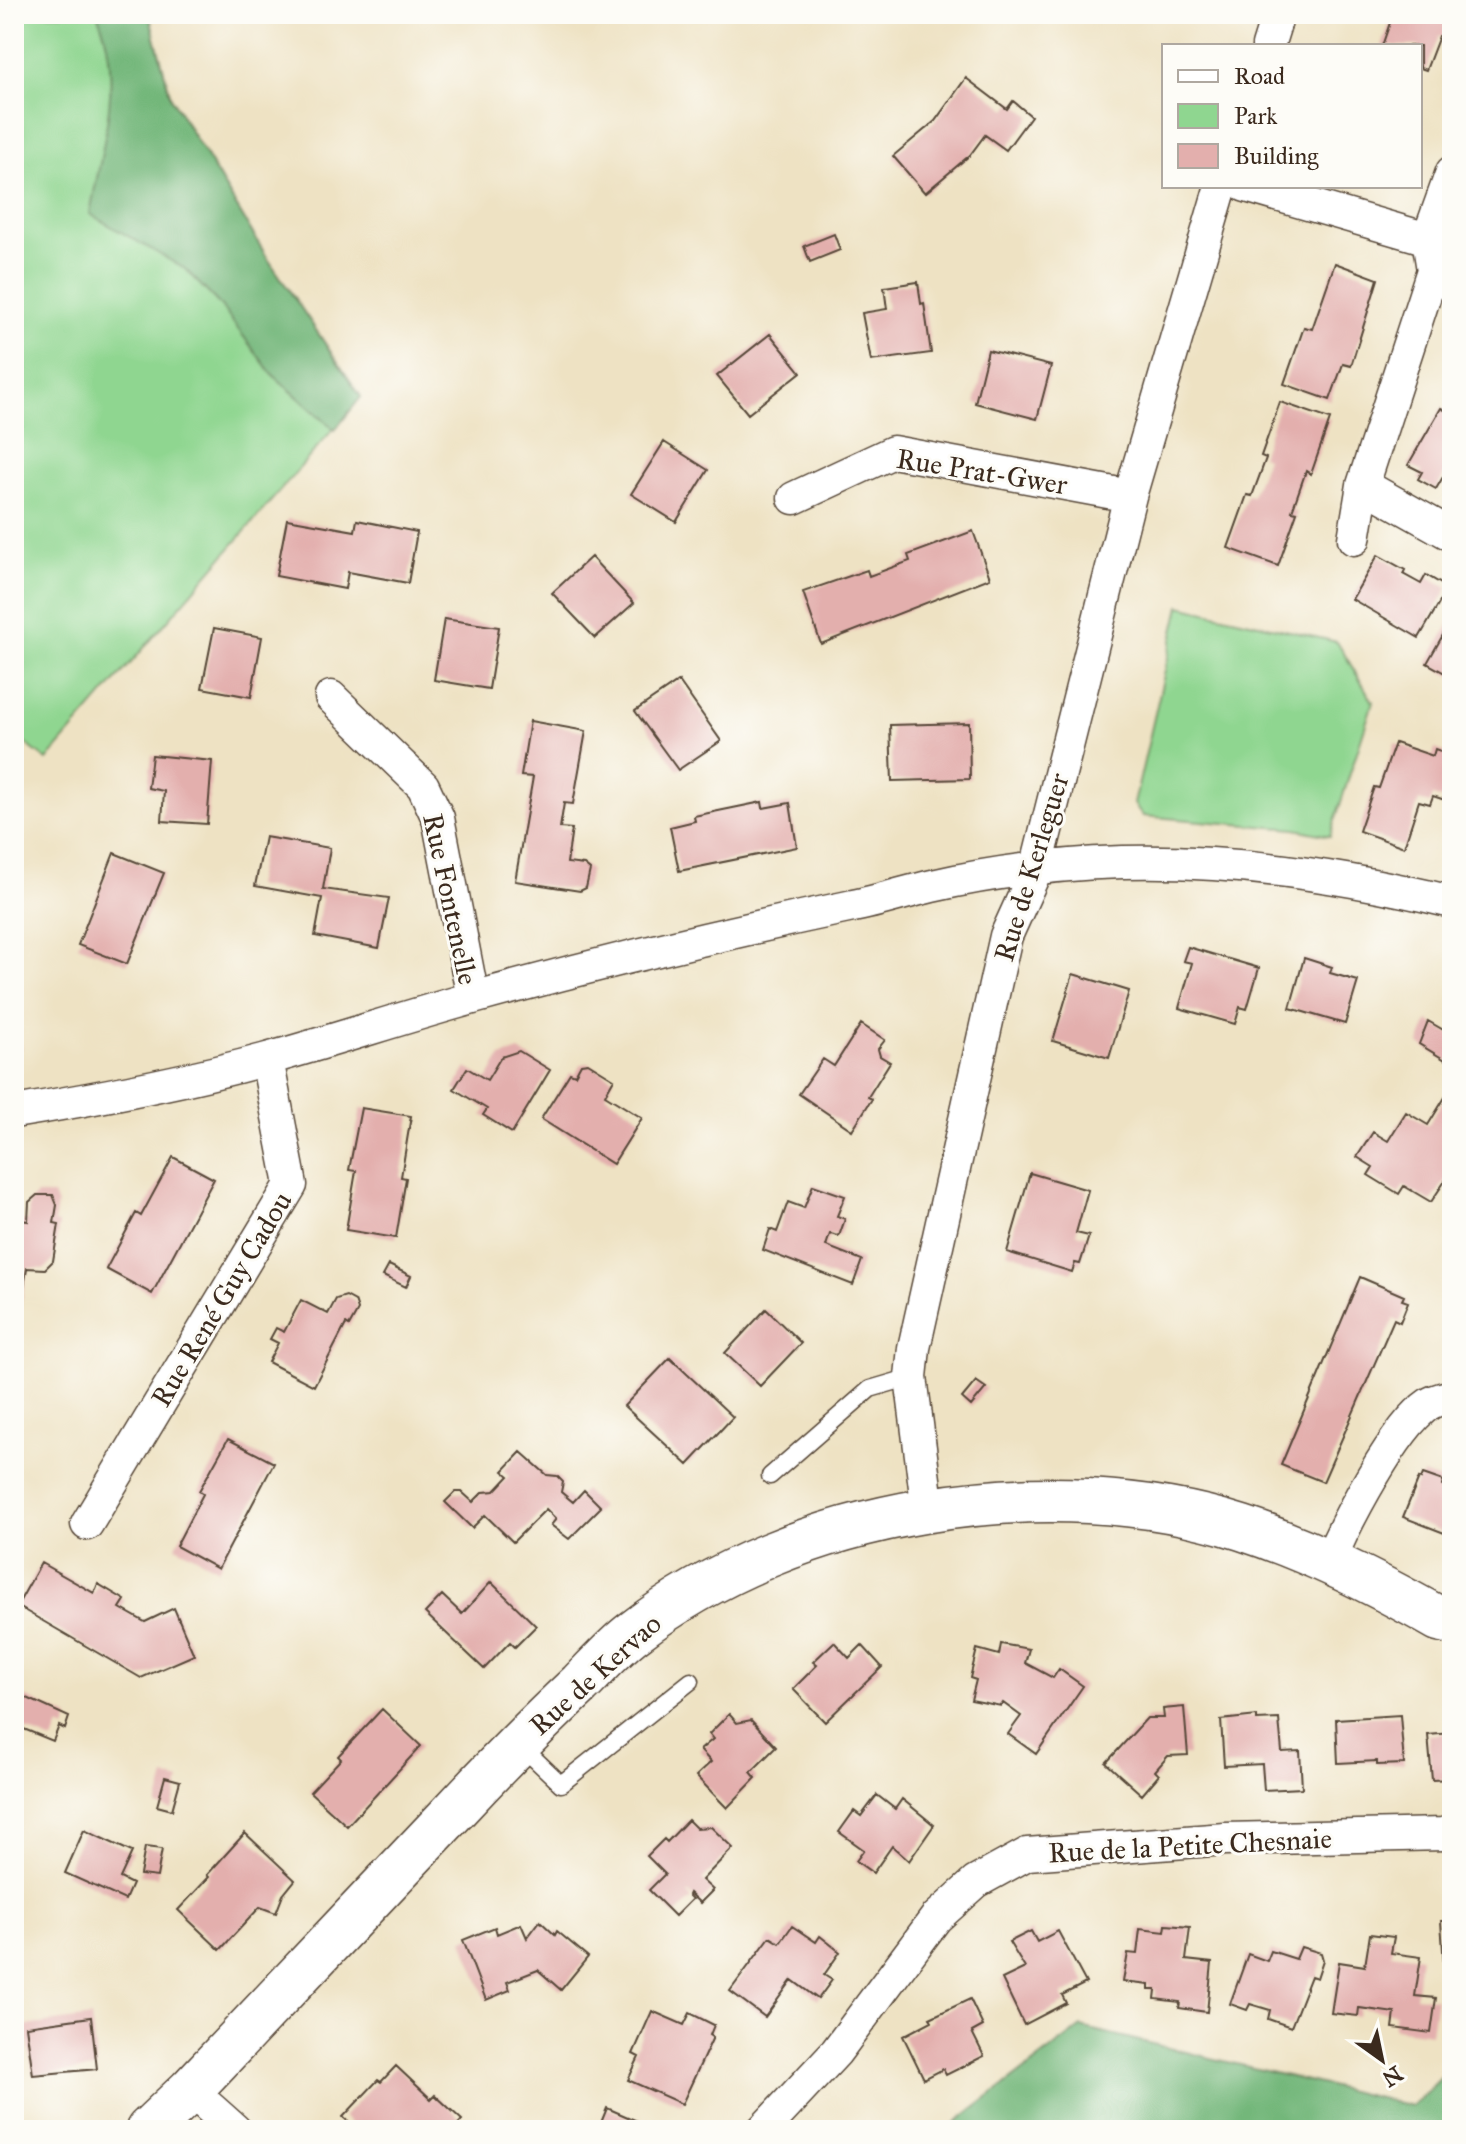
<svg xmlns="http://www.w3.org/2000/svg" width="1466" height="2144" font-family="'IM FELL Great Primer',serif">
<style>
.green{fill:#8fd690;stroke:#658057;stroke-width:2}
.forest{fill:#73b77a;stroke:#57704c;stroke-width:2}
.building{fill:#e3afad}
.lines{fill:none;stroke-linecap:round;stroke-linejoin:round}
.lane-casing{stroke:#564637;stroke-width:19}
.street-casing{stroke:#564637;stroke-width:35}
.secondary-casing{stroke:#564637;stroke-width:47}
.lane{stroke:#fff;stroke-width:16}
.street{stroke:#fff;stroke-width:32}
.secondary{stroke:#fff;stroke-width:44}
.labels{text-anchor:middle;stroke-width:6;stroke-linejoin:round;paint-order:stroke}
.street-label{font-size:28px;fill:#3b2a1e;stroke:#fdfcf7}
</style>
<rect width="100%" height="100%" fill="#fdfcf7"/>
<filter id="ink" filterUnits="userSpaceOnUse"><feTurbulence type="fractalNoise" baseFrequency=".0125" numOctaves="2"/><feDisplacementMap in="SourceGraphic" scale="16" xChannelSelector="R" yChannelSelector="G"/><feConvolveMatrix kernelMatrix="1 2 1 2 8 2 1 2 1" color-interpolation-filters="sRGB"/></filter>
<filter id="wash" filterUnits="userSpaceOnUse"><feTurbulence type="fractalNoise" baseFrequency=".006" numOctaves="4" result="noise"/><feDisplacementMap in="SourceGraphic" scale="32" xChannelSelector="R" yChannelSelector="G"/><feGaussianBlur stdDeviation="1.8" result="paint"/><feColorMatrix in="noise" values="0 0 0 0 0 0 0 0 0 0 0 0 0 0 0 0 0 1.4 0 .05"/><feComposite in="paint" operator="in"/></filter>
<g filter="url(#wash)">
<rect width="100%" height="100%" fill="#eee2c3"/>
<path class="green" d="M14,14H149L171,98L268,259L361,397L47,760L14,735Z
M1180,606L1337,642L1373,702L1330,836L1295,829L1143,816L1134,804Z"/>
<path class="forest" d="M97,14H149L171,98L268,259L361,397L335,430L272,374L219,304L185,269L90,214C101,150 126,76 97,14Z
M1081,2027L1412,2106L1452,2067V2130H946Z"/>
<g id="blocks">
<path class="building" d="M1393,14H1446L1445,16L1452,19L1448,39L1439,36L1426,70L1420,68V46H1382Z
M966,78L1007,109L1013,101L1031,116L1006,150L985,135L970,155L925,193L893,156L935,121Z
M834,234L840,250L810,262L804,246Z
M1335,263L1378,279L1351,366L1343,364L1330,400L1284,384L1304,327L1312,329Z
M918,282L921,304L924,303L931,353L871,361L862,313L887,309L884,287Z
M770,334L801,372L748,414L717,376Z
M988,350L1051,366L1037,419L975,403Z
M1280,402L1330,419L1311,474L1306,471L1292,511L1297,512L1278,566L1228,548L1247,495L1252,496L1266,458L1261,456Z
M1441,408L1452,414V466L1450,465L1436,489L1418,479L1422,472L1408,465Z
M664,442L708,470L676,522L631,494Z
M287,519L355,531L357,520L417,532L408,583L348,572L345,589L276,576Z
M973,531L990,578L821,644L803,592L867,570L869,576L910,561L908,555Z
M1378,555L1405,570L1403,574L1421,584L1426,575L1448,588L1419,638L1352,599Z
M591,557L634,603L595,638L552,593Z
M444,619L499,627L489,689L434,680Z
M1452,619V677L1427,663Z
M214,628L262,637L251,697L202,688Z
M679,681L721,741L678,770L635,711Z
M530,721L586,731L573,804L564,803L560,828L572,829L567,863L584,865L590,870L586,888L580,891L515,881L533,777L521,776Z
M969,723L970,779L892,781L890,725Z
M1395,743L1433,756L1435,749L1452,755L1451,802L1433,796L1430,804L1419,801L1404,847L1359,831L1374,787L1379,788Z
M152,755L212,761L207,824L162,821L164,791L148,788Z
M762,802L763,808L790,803L797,847L679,871L670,827L695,821L694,816Z
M265,837L330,848L323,889L389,898L379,948L315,936L322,898L255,886Z
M114,853L164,873L127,964L78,945Z
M1188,947L1259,968L1247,1009L1240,1007L1235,1024L1179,1008L1192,963L1183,961Z
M1304,958L1332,967L1330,973L1358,981L1345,1024L1290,1008Z
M1073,974L1129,991L1109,1058L1053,1041Z
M14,1010L22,1049L14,1050Z
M1428,1021L1452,1035V1064L1419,1044Z
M861,1024L885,1040L878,1049L880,1056L890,1062L868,1097L872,1099L852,1130L799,1094L823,1059L834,1066Z
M519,1051L550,1070L512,1133L483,1115L487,1109L454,1089L467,1068L487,1080L501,1057Z
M588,1063L614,1079L605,1095L642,1118L613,1164L541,1119L570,1073L575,1075L581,1064Z
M1452,1086V1178H1447L1431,1202L1404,1186L1399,1194L1368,1175L1373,1167L1357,1157L1373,1132L1388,1141L1406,1112L1428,1125Z
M361,1108L411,1116L401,1177L406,1178L396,1238L346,1230L356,1171L349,1170Z
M173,1157L214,1179L152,1294L106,1269L136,1213L141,1216Z
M1030,1173L1088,1190L1076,1233L1089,1236L1080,1264L1075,1263L1072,1272L1007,1252Z
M813,1185L845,1196L837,1216L845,1219L839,1236L830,1234L826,1246L862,1260L853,1285L763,1250L770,1229L777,1232L788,1202L804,1208Z
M37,1195H53L57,1205L54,1223L59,1224L53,1261L45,1269L27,1268L20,1311L14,1310V1219L28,1221L29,1202Z
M389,1265L411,1276L406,1287L383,1276Z
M1360,1277L1404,1296L1402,1300L1408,1302L1400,1322L1394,1319L1323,1482L1281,1465Z
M346,1296L355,1301L358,1310L349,1326L346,1324L314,1386L268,1362L278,1343L270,1339L276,1328L284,1332L301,1300L328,1314L336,1299Z
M766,1309L801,1343L760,1386L725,1353Z
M670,1358L733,1417L688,1465L624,1406Z
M976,1381L986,1388L971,1406L962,1398Z
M228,1439L274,1463L218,1569L176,1546L203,1494L199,1491Z
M521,1452L547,1475L557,1476L563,1482L561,1492L573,1502L584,1490L601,1507L569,1539L551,1525L556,1519L546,1509L513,1542L485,1515L472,1528L445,1502L455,1492H462L473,1502L483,1492L495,1491L509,1476L503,1471Z
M1423,1474L1443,1481L1442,1486L1452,1490V1536L1403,1517L1419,1478L1421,1479Z
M41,1563L94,1593L98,1584L125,1600L120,1608L145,1622L174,1608L194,1655L141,1678L17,1606Z
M491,1582L536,1626L515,1647L510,1642L484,1669L425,1613L442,1595L462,1614Z
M834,1642L849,1658L862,1645L882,1667L825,1722L793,1689L817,1665L813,1662Z
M1001,1644L1029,1649L1025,1663L1053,1678L1059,1669L1083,1686L1036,1754L1008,1734L1021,1716L1003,1703L1001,1706L971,1700L976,1680L970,1678L977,1649L999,1655Z
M14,1692L69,1717L65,1729L59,1726L53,1741L14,1725Z
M1184,1707L1188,1755L1168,1756L1155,1771L1159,1775L1142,1795L1106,1763L1147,1718H1164L1163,1709Z
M382,1709L421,1746L347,1826L310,1792L341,1759L338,1756Z
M729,1714L737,1723L751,1720L776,1747L751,1772L756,1778L727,1808L696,1776L711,1762L700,1750L713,1739L709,1734Z
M1400,1715L1404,1764L1377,1765V1761L1338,1763L1336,1719Z
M1257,1716V1720L1279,1719L1282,1752L1300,1751L1302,1788L1264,1790L1262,1764L1224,1766L1221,1720Z
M1452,1733V1779L1432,1780L1428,1735Z
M165,1777L180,1781L172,1810L157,1806Z
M877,1795L895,1809L902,1799L934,1825L909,1861L892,1846L873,1873L856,1861L864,1850L839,1832L854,1811L861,1816Z
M688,1820L696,1828L711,1827L733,1848L702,1880L713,1890L700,1903L689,1893L688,1895L692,1899L675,1916L649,1890L665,1874L647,1856L664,1839L667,1842Z
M84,1830L132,1852L120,1878L132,1884L125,1900L65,1873Z
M245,1833L295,1880L283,1895L276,1913L260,1907L220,1950L178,1910L209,1877L207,1875Z
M145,1847L162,1849L157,1877L140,1875Z
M540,1921L555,1935L557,1931L588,1957L561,1990L538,1970L507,1982L510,1990L486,2000L463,1940L495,1927L497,1934L521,1924L527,1938Z
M1441,1921H1452V1965L1444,1966Z
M1166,1925L1190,1927L1186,1960L1212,1963L1207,2012L1179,2008L1180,2002L1155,1999L1156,1990H1149V1985L1123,1982L1128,1953L1137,1954L1140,1929L1165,1932Z
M792,1926L816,1942L820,1936L840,1952L824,1975L832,1980L818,1999L792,1980L765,2017L730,1991L770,1937L780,1943Z
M1031,1931L1037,1942L1058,1931L1086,1983L1062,1995L1066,2003L1024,2025L1002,1979L1025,1968L1009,1942Z
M1370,1934L1394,1937L1391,1953L1421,1957L1415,1996L1436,1998L1431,2033L1393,2028L1395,2013L1359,2008L1358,2016L1331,2013L1339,1962L1365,1966Z
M1301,1947L1321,1953L1323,1960L1317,1978L1311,1976L1291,2027L1268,2019L1270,2010L1250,2004L1247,2010L1230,2004L1248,1954L1267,1961L1271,1951L1296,1959Z
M970,1999L983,2026L972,2032L984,2056L946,2075L943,2069L924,2079L903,2036L932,2021L930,2018Z
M652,2011L684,2025L690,2013L714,2025L710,2035L713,2037L682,2104L628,2080L639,2057L633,2054Z
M91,2017L97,2069L33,2075L26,2026Z
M396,2066L431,2099L435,2095L462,2120L453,2130H357L343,2117L378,2080L381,2082Z
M607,2108L658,2130H598Z"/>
</g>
</g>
<g filter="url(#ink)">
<use href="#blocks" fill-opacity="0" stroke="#564637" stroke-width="2"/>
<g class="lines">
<defs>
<path id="lane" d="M770,1476L870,1389L911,1377
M519,1744L561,1784L691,1681"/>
<path id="street" d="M1268,46L1278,14
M1452,172L1428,239L1433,270L1363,485L1452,535
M1246,186L1452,246
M794,498L893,452L1130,496
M1354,539L1363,485
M331,697L423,786L438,818L473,998
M14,1112C99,1098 184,1082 267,1059C336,1040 404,1017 473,998C599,963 725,933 853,906C880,901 906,892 932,886C993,872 1060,864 1123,862C1234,859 1344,876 1452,902
M928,1511L911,1377L914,1348L1006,936L1036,870L1130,496L1221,186
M87,1524L291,1185L267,1059
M1330,1560C1346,1521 1395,1427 1429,1404C1435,1400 1445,1398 1452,1396
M190,2090L235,2130
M763,2130L836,2052L936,1918L976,1882L1027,1854L1225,1839L1444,1834L1452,1831"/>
<path id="secondary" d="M148,2130L190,2090C278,1997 365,1905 453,1812C494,1768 536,1725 580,1684C597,1667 614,1647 634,1632C794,1508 1049,1467 1242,1528C1312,1551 1375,1583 1439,1619L1452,1622"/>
</defs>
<use href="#lane" class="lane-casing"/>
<use href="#street" class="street-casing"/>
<use href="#secondary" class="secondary-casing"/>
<use href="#lane" class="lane"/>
<use href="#street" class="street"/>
<use href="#secondary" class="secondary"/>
</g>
</g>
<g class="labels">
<g class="street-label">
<text transform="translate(982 471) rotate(9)" y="10">Rue Prat-Gwer</text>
<text transform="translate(1031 867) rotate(-73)" y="10">Rue de Kerleguer</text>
<text transform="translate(451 899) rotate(78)" y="10">Rue Fontenelle</text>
<text transform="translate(221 1299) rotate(-59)" y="10">Rue René Guy Cadou</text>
<text transform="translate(595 1674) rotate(-42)" y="10">Rue de Kervao</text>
<text transform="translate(1190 1845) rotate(-3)" y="10">Rue de la Petite Chesnaie</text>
</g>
</g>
<rect width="1466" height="2144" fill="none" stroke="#fdfcf7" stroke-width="48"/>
<rect x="1162" y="44" width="260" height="144" fill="#fdfcf7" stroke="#afa8a0" stroke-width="2"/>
<rect x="1178" y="70" width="40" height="12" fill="#ffffff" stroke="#afa8a0" stroke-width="2"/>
<text x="1234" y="84" font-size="24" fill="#3b2a1e">Road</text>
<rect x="1178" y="104" width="40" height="24" fill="#8fd690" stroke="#afa8a0" stroke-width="2"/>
<text x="1234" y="124" font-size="24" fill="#3b2a1e">Park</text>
<rect x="1178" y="144" width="40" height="24" fill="#e3afad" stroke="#afa8a0" stroke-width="2"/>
<text x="1234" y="164" font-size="24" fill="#3b2a1e">Building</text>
<g transform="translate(1382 2060) rotate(147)" stroke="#fdfcf7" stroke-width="6" paint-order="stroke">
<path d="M0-6L14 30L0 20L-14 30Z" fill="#3b2a1e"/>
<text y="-12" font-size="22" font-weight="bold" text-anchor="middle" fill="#3b2a1e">N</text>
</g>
</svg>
